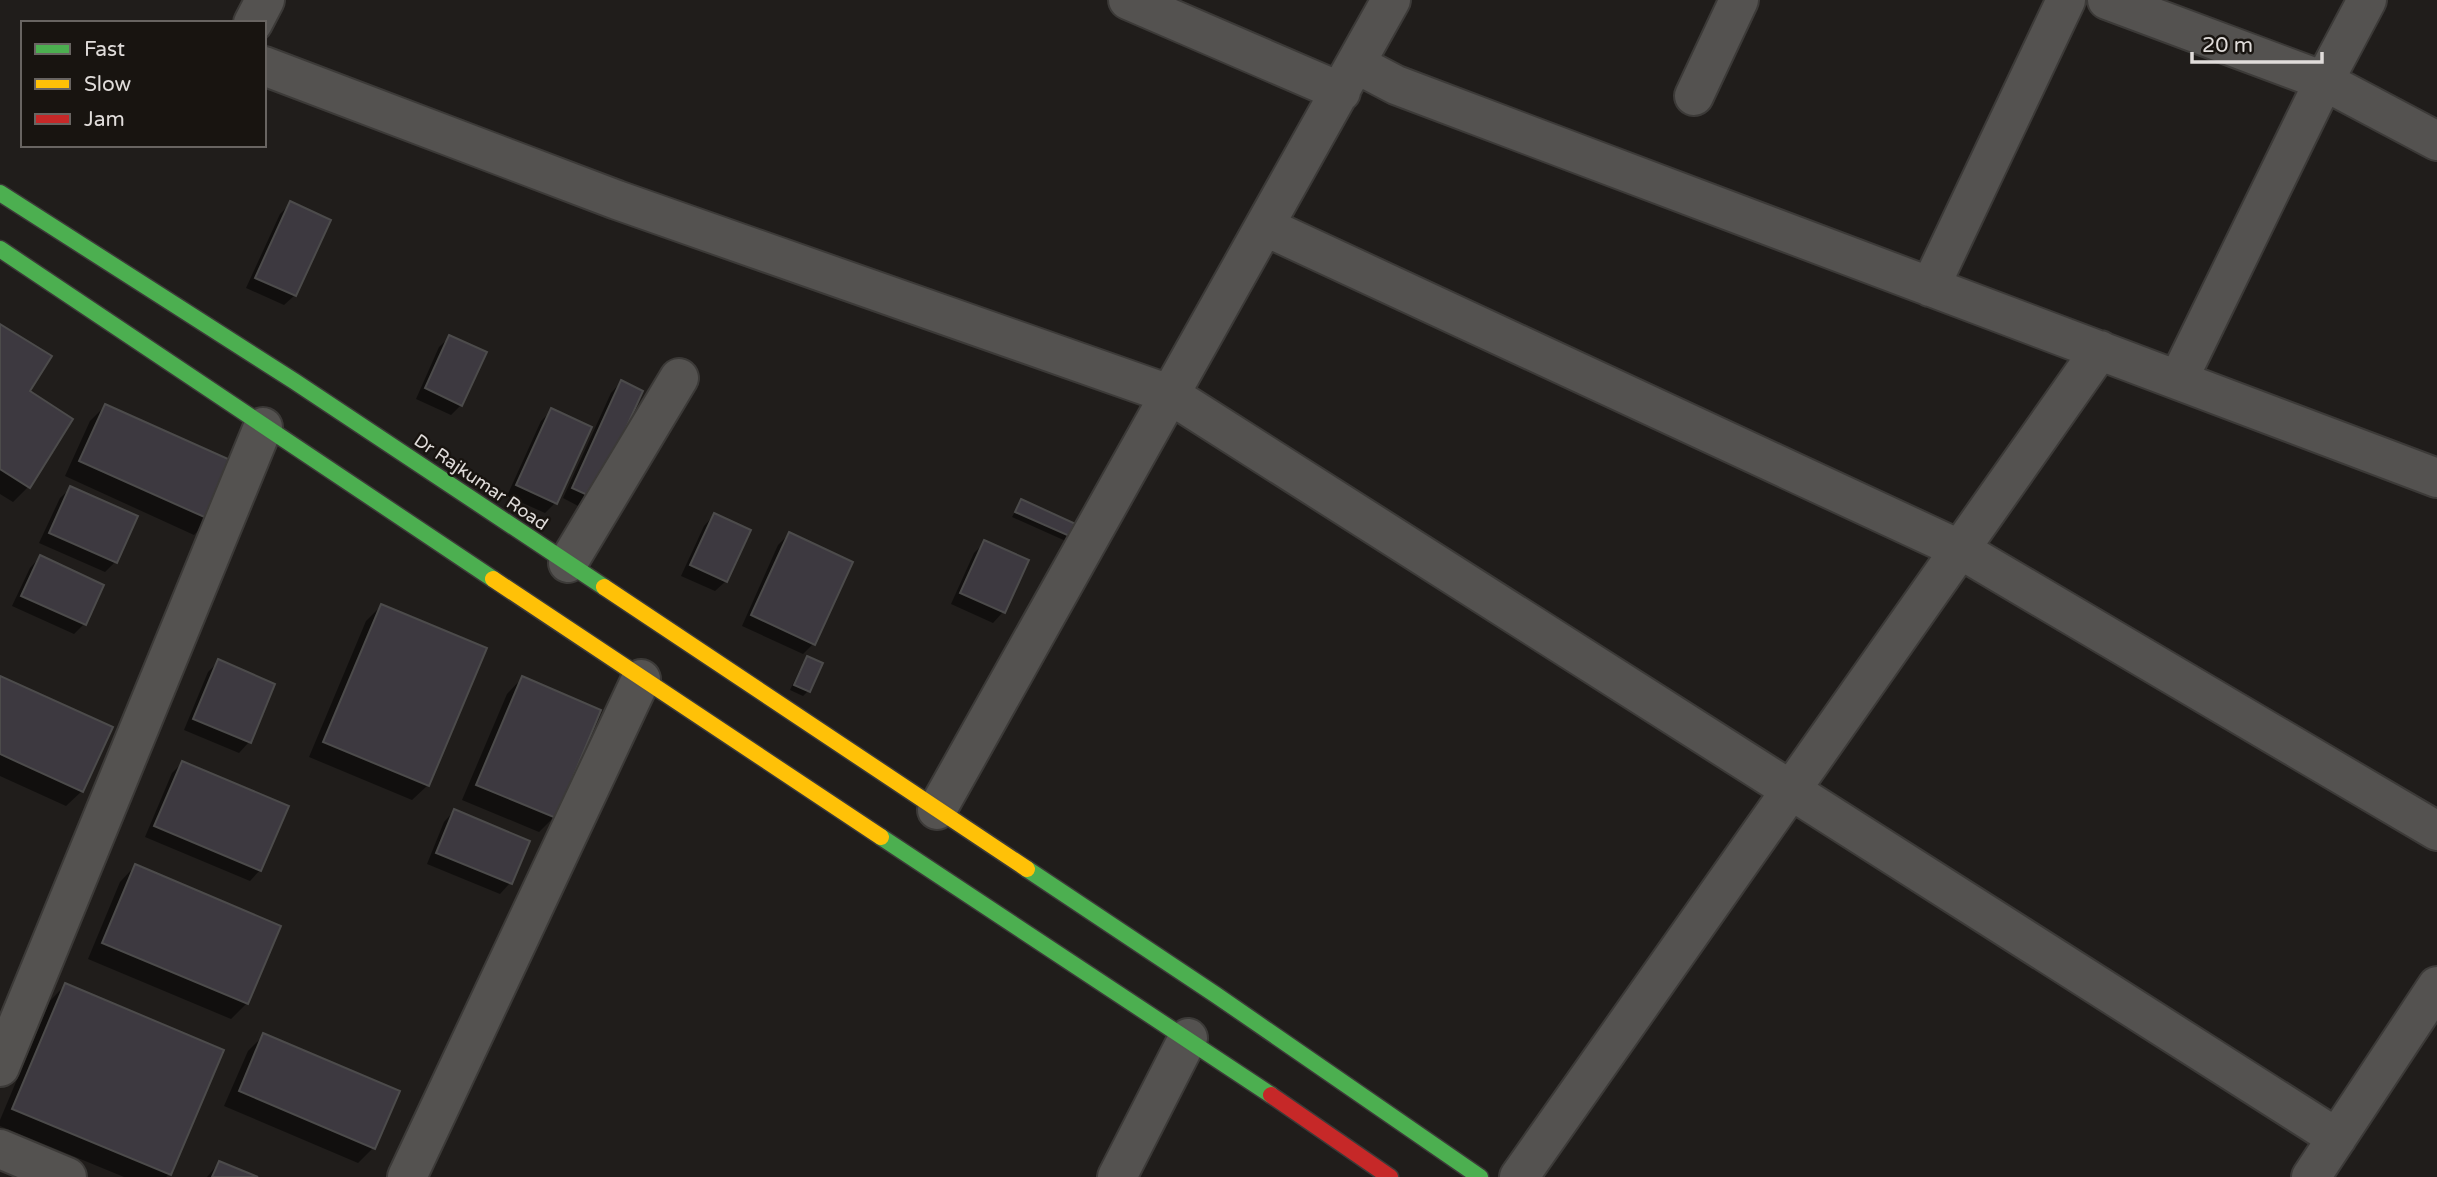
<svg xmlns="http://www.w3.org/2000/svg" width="2437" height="1177" font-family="'Varela Round',sans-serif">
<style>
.shadow{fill:#0007}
.building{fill:#3d3940;stroke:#4c4b4b;stroke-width:2}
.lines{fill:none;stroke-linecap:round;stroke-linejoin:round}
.street-casing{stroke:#3c3a38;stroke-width:42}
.fast-casing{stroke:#3c3a38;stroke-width:19}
.slow-casing{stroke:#3c3a38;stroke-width:19}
.jam-casing{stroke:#3c3a38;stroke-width:19}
.street{stroke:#545250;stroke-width:38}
.fast{stroke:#4caf50;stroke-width:16}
.slow{stroke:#ffc107;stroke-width:16}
.jam{stroke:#c62828;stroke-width:16}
.labels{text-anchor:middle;stroke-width:5;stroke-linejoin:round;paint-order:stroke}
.street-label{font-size:18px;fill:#e0dcda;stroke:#181410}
</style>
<rect width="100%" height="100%" fill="#201d1b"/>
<path class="shadow" d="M291,203L295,295L284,305L246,288L280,214Z
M0,326L27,392L28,487L13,502L0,494Z
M450,337L461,405L451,415L416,399L439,347Z
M621,382L641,392L582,508L563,498L611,393Z
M105,406L209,519L194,535L65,476L90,421Z
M552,410L555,503L545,513L507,496L541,421Z
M71,488L115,562L105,572L39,543L60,498Z
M1021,501L1078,527L1068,542L1012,517Z
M714,515L726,581L715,591L681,576L704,526Z
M789,534L813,644L803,654L742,626L778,545Z
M985,542L1003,612L993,623L951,604L974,553Z
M40,557L84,624L74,634L12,606L30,568Z
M381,606L428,785L412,800L309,757L366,621Z
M808,658V691L803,696L790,690L803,663Z
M218,662L273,685L249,742L239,753L184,730L208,672Z
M0,678L82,791L66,806L0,776Z
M522,678L554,817L539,832L462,800L507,694Z
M182,763L260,870L250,881L145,837L172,773Z
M454,811L528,842L510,883L500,894L427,864L444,822Z
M135,866L247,1003L231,1019L88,959L120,882Z
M65,985L169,1174L166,1177H124L0,1126V1120L50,1001Z
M264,1035L373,1148L358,1163L224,1106L248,1051Z
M219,1163L254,1177H207Z"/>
<path class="building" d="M290,201L331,220L296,296L255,278Z
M0,324L52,356L30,391L73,419L30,488L0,469Z
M449,335L487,352L462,406L425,388Z
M621,380L643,391L594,498L572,488Z
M105,404L237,463L211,520L79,461Z
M551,408L592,427L557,504L516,485Z
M70,486L138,516L117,563L49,533Z
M1021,499L1080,526L1074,538L1015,512Z
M714,513L751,530L727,582L690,565Z
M789,532L853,562L815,645L751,615Z
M984,540L1029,560L1005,613L960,593Z
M40,555L104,585L86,625L21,596Z
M381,604L487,648L429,786L323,742Z
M807,656L823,663L810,692L794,685Z
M218,659L275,684L251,743L193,719Z
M0,676L113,727L83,792L0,754Z
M522,676L601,710L556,818L476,785Z
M182,761L289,806L261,871L154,826Z
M454,809L530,841L512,884L436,853Z
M135,864L281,926L248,1004L102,943Z
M65,983L224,1050L171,1175L12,1109Z
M263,1033L400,1091L375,1149L239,1091Z
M219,1161L258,1177H212Z"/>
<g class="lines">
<defs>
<path id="street" d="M1128,0L1341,92
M2107,0L2324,81L2367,0
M253,23L265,0
M1356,64L1396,85L2437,478
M264,66L617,200L1169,394L2337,1138
M1694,96L1739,0
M1266,227L1961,550L2437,831
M1930,287L2066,0
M2178,380L2324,81L2437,141
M568,563L679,378
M937,810C1088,540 1241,271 1391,0
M0,1067L263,427
M0,1149L67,1177
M407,1177L641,679
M1117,1177L1188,1038
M1519,1177L2100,350
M2311,1177L2437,986"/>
<path id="fast" d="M0,193L294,381L604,587
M0,249L493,579
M881,837L1271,1095
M1027,869L1216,995L1480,1177"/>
<path id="slow" d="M493,579L881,837
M604,587L1027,869"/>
<path id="jam" d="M1271,1095L1390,1177"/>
</defs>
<use href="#street" class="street-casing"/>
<use href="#fast" class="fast-casing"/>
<use href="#slow" class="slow-casing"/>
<use href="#jam" class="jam-casing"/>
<use href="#street" class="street"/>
<use href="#fast" class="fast"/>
<use href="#slow" class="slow"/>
<use href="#jam" class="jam"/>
</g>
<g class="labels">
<g class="street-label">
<text transform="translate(481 482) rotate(34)" y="6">Dr Rajkumar Road</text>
</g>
</g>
<rect x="21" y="21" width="245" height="126" fill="#181410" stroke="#686461" stroke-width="2"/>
<rect x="35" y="44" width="35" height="10" fill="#4caf50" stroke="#686461" stroke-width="2"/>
<text x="84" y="56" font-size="21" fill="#e0dcda">Fast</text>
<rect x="35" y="79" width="35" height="10" fill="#ffc107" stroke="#686461" stroke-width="2"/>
<text x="84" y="91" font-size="21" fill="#e0dcda">Slow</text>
<rect x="35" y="114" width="35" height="10" fill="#c62828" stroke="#686461" stroke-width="2"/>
<text x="84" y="126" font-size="21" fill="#e0dcda">Jam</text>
<path d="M2192 52v10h130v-10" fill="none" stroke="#e0dcda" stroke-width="3.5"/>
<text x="2202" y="52" font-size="21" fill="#e0dcda" stroke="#181410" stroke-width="5" paint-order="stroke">20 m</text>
</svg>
